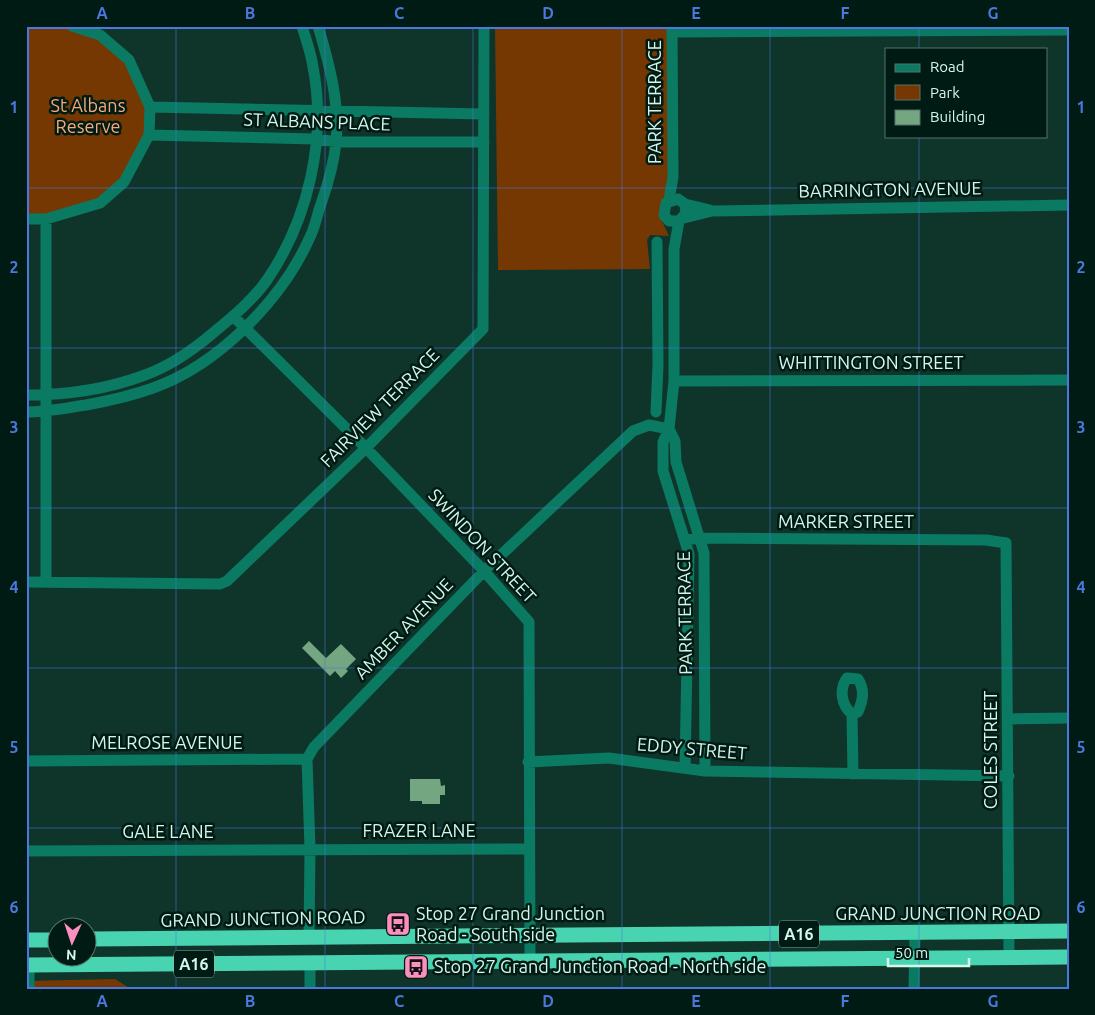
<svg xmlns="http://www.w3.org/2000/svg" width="1095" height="1015" font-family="Ubuntu,sans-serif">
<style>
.green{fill:#763803}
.building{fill:#73a681}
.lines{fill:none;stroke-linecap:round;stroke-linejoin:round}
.minor{stroke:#0a7a62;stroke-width:11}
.highway{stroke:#49d4b1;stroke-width:15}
.grid{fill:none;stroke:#4b78dd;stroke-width:1;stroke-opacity:0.55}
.labels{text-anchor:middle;stroke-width:5;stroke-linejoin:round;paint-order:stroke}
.shield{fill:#001b14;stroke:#95b5aa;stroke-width:1}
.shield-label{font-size:16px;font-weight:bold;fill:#d5f7eb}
.street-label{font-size:18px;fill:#d5f7eb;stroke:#001b14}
.park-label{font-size:18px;fill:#f8aa79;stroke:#001b14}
.poi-label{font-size:18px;fill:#d5f7eb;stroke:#001b14;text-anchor:start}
.neatline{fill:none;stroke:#4b78dd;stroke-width:2}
.grid-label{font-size:16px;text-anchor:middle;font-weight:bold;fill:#4b78dd}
</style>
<rect width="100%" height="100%" fill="#0f352b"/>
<path class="green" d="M26,26H72L100,35L129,60L142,88L149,135L124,182L100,203L26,219Z
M495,26H669V181L661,219L669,236L650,235L647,240L650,269L498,270Z
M115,979L131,989H26V981Z"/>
<path class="building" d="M309,641L326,658L341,644L356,659L346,669L348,671L341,678L335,671L330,676L302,648Z
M410,779H440L441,786L445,785V795H440V804H422V801H410Z"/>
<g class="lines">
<path class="minor" d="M672,32L1069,30
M150,107L484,114
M149,135L315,139L339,142H484
M669,200L673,177L672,26
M685,204L686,213L679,221H669L664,215L666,203L678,199L685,204L710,210
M684,218L712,211L1069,205
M26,219H46L100,203L124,182L149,135L150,107L129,60L100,35L72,26
M233,316L366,448L484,571L529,622L530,961
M674,381L1069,380
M26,395C66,395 108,389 145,375C170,366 193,350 213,333C231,318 253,300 267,280C308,220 327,139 313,67C311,53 306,40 302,26
M26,412C47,412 66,408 86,405C108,401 131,396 153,388C218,365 282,300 310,237C315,227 317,215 321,204C328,184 334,163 336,142C340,103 329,63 318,26
M656,412L658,365L657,242
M685,540L700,538L986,540L1006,543L1009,957
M26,582L220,584L227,581L366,448L483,329L484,26
M46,582V219
M852,714L858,712C863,700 865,690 858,679L847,678C839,689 841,705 852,714L853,774
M1008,719L1069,718
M26,761L307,759
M528,762L609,758L705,771L1009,776
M685,768L689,554L663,471V442L669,429L675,441L676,462L704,553L705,771
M26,851L528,849
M309,937L310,849L307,759L314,747L484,571L633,431L649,425L669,429L674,381V249L679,221
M29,989V965
M310,989V963
M914,989L915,933"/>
<path class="highway" d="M88,939L1069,931
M26,940H58
M26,965L1069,957"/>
</g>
<path class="grid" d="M176,26V989M325,26V989M473,26V989M622,26V989M770,26V989M919,26V49M919,136V989M26,188H1069M26,348H1069M26,508H1069M26,668H1069M26,828H1069"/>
<defs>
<symbol id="bus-square" viewBox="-11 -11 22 22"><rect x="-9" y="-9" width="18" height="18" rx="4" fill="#fd8ec0" stroke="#001b14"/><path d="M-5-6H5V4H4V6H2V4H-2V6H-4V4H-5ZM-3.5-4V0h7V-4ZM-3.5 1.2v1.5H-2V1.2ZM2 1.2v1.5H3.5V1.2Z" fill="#111"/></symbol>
</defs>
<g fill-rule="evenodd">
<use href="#bus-square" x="384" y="910" width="28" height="28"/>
<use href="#bus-square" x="402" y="953" width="28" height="28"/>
</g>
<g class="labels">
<g class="shield">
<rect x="779" y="920.5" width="40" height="27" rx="4"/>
<rect x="174" y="950.5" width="40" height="27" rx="4"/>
</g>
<g class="shield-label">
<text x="799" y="940">A16</text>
<text x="194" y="970">A16</text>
</g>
<g class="street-label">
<text transform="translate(655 102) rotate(-90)" y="6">PARK TERRACE</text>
<text transform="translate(317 122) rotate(2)" y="6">ST ALBANS PLACE</text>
<text transform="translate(890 190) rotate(-1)" y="6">BARRINGTON AVENUE</text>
<text x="871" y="369">WHITTINGTON STREET</text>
<text transform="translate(380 408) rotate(-45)" y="6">FAIRVIEW TERRACE</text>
<text x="846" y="528">MARKER STREET</text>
<text transform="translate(482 546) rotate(47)" y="6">SWINDON STREET</text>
<text transform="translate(685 613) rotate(-91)" y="6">PARK TERRACE</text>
<text transform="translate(404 629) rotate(-46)" y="6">AMBER AVENUE</text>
<text x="167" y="749">MELROSE AVENUE</text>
<text transform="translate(692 749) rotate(5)" y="6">EDDY STREET</text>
<text transform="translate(991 750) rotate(-90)" y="6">COLES STREET</text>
<text x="419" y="837">FRAZER LANE</text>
<text x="168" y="838">GALE LANE</text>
<text x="938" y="920">GRAND JUNCTION ROAD</text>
<text transform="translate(263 919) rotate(-1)" y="6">GRAND JUNCTION ROAD</text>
</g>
<g class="park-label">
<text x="88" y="112">St Albans<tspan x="88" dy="21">Reserve</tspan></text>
</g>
<g class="poi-label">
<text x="416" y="920">Stop 27 Grand Junction<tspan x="416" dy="21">Road - South side</tspan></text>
<text x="434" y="973">Stop 27 Grand Junction Road - North side</text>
</g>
</g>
<rect width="1095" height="1015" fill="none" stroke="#001b14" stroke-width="55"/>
<rect x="885" y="48" width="162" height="90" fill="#001b14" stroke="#55736a"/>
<rect x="895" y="64" width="25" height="8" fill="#0a7a62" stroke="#55736a"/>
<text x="930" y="72" font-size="15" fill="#d5f7eb">Road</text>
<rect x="895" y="85" width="25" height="15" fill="#763803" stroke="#55736a"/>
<text x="930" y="98" font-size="15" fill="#d5f7eb">Park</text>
<rect x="895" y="110" width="25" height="15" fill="#73a681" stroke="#55736a"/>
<text x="930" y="122" font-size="15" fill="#d5f7eb">Building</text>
<g transform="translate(72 942) rotate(183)"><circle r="24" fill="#001b14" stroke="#55736a"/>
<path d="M0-4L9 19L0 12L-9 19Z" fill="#fd8ec0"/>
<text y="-8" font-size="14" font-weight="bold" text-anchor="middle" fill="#d5f7eb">N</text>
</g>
<path d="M888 958v8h81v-8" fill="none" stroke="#d5f7eb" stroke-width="2.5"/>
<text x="895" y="958" font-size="15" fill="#d5f7eb" stroke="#001b14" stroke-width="4" paint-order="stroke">50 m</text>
<rect x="28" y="28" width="1040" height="960" class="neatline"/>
<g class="grid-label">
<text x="102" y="19">A</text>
<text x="250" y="19">B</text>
<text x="399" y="19">C</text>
<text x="548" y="19">D</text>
<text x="696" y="19">E</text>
<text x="845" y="19">F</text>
<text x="993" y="19">G</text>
<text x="14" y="113">1</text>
<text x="1081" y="113">1</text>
<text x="14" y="273">2</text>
<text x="1081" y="273">2</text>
<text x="14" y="433">3</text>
<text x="1081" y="433">3</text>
<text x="14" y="593">4</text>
<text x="1081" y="593">4</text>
<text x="14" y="753">5</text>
<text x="1081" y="753">5</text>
<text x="14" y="913">6</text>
<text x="1081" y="913">6</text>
<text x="102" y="1007">A</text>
<text x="250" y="1007">B</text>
<text x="399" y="1007">C</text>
<text x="548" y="1007">D</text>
<text x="696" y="1007">E</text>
<text x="845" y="1007">F</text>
<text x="993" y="1007">G</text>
</g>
</svg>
